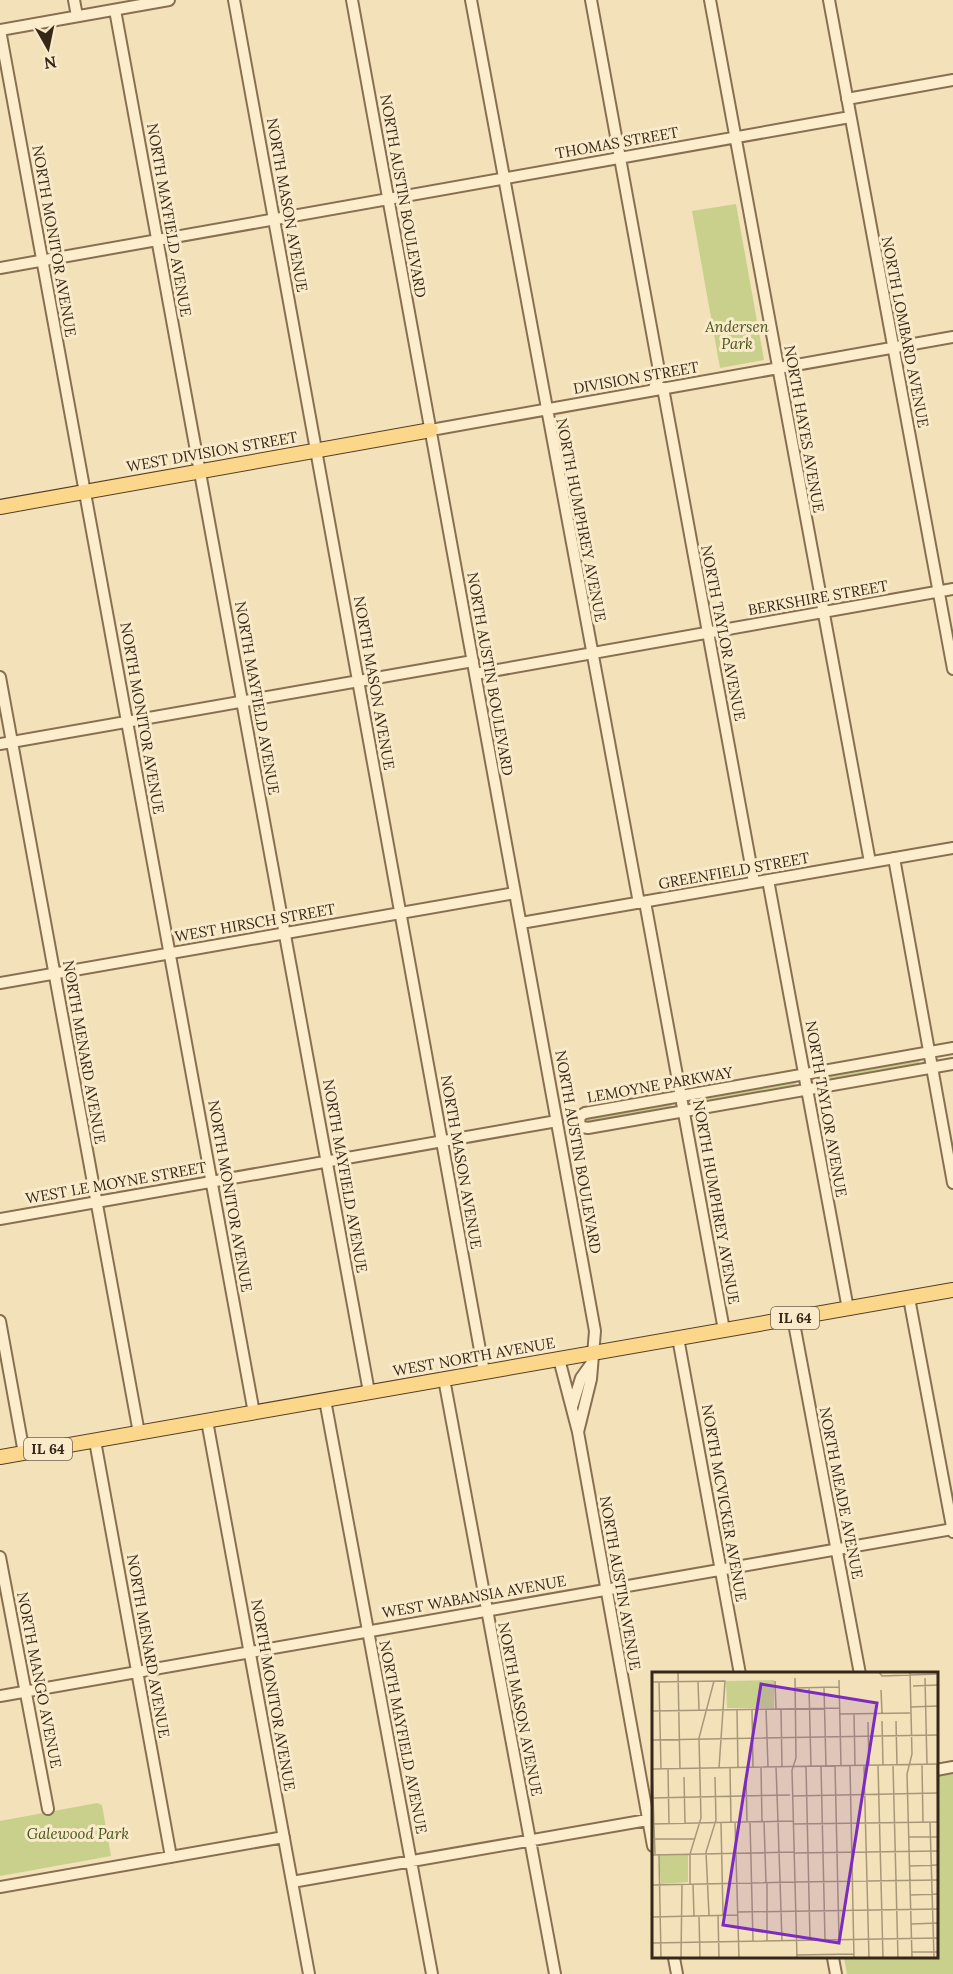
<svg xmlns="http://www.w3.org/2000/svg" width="953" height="1974" font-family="Lora,serif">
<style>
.green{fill:#c8d08c}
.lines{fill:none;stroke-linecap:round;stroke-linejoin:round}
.minor-casing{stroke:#896f52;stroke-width:14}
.major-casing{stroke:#563d28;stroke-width:16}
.minor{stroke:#fceecc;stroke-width:10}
.major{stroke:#fbd78b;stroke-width:14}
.labels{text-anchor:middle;stroke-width:6;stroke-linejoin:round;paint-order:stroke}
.shield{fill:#f9ebc9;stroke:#70624e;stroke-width:1.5}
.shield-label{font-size:14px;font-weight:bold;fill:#362719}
.street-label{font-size:15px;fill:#362719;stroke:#f9ebc9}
.park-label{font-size:15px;font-style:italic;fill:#47551d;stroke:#f9ebc9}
.inset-road{fill:none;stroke:#a79779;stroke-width:1.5}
.view{fill:#7b2cbf;fill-opacity:0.15;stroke:#7b2cbf;stroke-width:3}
.inset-edge{fill:none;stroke:#362719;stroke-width:3}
</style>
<rect width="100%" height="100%" fill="#f2e1b9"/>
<path class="green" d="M736,204L764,360L720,368L692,211Z
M919,1059L920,1067L819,1085L817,1076Z
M795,1080L796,1089L695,1107L693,1098Z
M671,1102L672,1111L585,1125L584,1120Z
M953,1773V1974H847L844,1958H936L937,1776Z
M97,1803L102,1805L111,1856L0,1876V1821Z"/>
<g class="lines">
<defs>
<path id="minor" d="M74,0L77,16
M234,0L484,1372
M352,0L595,1331L591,1379L578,1432
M471,0L639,903
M591,0L660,376L653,390
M710,0L870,862
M829,0L953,669
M115,10L369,1392
M0,30L254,1413
M0,30L169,0
M847,99L953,80
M0,268L850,117
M663,388L754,882
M431,430L953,337
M475,674L953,589
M0,677L139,1433
M0,744L473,661
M894,858L953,1183
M768,880L848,1309
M645,902L724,1330
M521,923L953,848
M0,983L515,893
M953,1048L585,1113L580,1116L579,1123L582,1127L588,1128L953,1064
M0,1219L557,1121
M909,1298L953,1532
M793,1318L860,1674
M0,1321L24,1453
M678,1338L740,1674
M559,1359L578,1432L653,1846
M444,1379L555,1974
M325,1400L432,1974
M572,1407L581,1378L591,1364
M207,1421L309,1974
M95,1441L171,1857
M0,1557L48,1809
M0,1696L953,1529
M936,1770L953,1767
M292,1882L653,1819
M0,1887L284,1837
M674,1958L677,1974
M833,1958L836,1974"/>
<path id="major" d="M0,507L431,430
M0,1457L953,1290"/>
</defs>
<use href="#minor" class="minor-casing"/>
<use href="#major" class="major-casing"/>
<use href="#minor" class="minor"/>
<use href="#major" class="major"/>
</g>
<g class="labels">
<g class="shield">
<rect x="771" y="1307" width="48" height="22" rx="4.5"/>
<rect x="24" y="1438" width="48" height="22" rx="4.5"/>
</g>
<g class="shield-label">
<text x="795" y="1323">IL 64</text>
<text x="48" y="1454">IL 64</text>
</g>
<g class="street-label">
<text transform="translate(617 143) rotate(-10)" y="5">THOMAS STREET</text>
<text transform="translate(403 196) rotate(80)" y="5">NORTH AUSTIN BOULEVARD</text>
<text transform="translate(287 205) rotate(80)" y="5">NORTH MASON AVENUE</text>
<text transform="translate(169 220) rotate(80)" y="5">NORTH MAYFIELD AVENUE</text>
<text transform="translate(54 241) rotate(80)" y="5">NORTH MONITOR AVENUE</text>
<text transform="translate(905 332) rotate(79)" y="5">NORTH LOMBARD AVENUE</text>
<text transform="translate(636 378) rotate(-10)" y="5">DIVISION STREET</text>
<text transform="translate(804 429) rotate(80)" y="5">NORTH HAYES AVENUE</text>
<text transform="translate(212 452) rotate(-10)" y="5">WEST DIVISION STREET</text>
<text transform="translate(581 520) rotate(79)" y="5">NORTH HUMPHREY AVENUE</text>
<text transform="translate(818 598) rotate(-10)" y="5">BERKSHIRE STREET</text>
<text transform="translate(723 633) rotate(79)" y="5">NORTH TAYLOR AVENUE</text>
<text transform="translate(490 674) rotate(80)" y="5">NORTH AUSTIN BOULEVARD</text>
<text transform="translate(374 683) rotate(80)" y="5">NORTH MASON AVENUE</text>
<text transform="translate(257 698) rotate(80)" y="5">NORTH MAYFIELD AVENUE</text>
<text transform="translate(142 718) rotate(80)" y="5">NORTH MONITOR AVENUE</text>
<text transform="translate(734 871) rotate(-10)" y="5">GREENFIELD STREET</text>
<text transform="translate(255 923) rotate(-10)" y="5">WEST HIRSCH STREET</text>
<text transform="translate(84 1052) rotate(80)" y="5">NORTH MENARD AVENUE</text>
<text transform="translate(660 1085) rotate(-10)" y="5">LEMOYNE PARKWAY</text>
<text transform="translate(826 1109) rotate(80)" y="5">NORTH TAYLOR AVENUE</text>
<text transform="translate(578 1152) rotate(80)" y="5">NORTH AUSTIN BOULEVARD</text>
<text transform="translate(461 1162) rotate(80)" y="5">NORTH MASON AVENUE</text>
<text transform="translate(345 1176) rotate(80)" y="5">NORTH MAYFIELD AVENUE</text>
<text transform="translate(116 1183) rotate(-10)" y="5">WEST LE MOYNE STREET</text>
<text transform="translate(230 1196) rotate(80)" y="5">NORTH MONITOR AVENUE</text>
<text transform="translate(716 1202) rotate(80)" y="5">NORTH HUMPHREY AVENUE</text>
<text transform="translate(474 1357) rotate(-10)" y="5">WEST NORTH AVENUE</text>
<text transform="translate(841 1493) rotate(79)" y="5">NORTH MEADE AVENUE</text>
<text transform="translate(724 1503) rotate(80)" y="5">NORTH MCVICKER AVENUE</text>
<text transform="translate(620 1583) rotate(80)" y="5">NORTH AUSTIN AVENUE</text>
<text transform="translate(474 1597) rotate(-10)" y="5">WEST WABANSIA AVENUE</text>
<text transform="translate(148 1646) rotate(80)" y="5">NORTH MENARD AVENUE</text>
<text transform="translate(39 1680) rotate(79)" y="5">NORTH MANGO AVENUE</text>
<text transform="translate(273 1695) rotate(80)" y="5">NORTH MONITOR AVENUE</text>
<text transform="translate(520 1709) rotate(79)" y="5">NORTH MASON AVENUE</text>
<text transform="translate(403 1737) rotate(79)" y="5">NORTH MAYFIELD AVENUE</text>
</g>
<g class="park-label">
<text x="737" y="332">Andersen<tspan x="737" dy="17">Park</tspan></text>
<text x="78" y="1839">Galewood Park</text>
</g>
</g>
<g transform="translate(652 1672)">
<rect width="286" height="286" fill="#f2e1b9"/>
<path d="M122,8V36H75L74,9ZM7,183H36V210L9,212Z" fill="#c8d08c"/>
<path class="inset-road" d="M26,0L28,97M227,0L230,4L287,2M258,0L260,82L255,102L260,286M143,6L144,86M273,6L275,93M187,8L189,94M46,9L47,38M123,9L124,37M0,10L73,9L67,96M7,10L9,97M261,14L287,13M157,15L159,95M172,15L174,94M142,16L187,15M229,18L230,41M258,35L287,34M114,37L116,95M129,37L130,95M85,38L86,96M100,38L101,95M0,39L188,36M188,42L258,41M202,42L203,94M230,49L231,93M244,49L245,93M216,50L217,94M0,68L287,63M144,86L140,98L145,286M285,92L286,150M226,93L231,286M241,93L246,286M270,93L271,150M169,94L173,268M183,94L187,267M198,94L202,286M212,94L217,286M109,95L110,149M124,95L126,149M154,95L158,268M78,96L79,150M0,97L3,182M0,97L287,92M16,97L17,152M32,105L33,151M94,105L95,149M141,124L287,121M0,126L138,123M98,149L101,269M112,149L114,211M126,149L130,269M69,150L71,243M83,150L87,286M278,150L282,286M0,152L141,149M141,152L287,150M257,165H287M2,167H42M142,181L287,179M7,182L9,286M0,183L142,180M258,194L287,193M143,210L287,208M115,211V269M38,212V182L49,146L47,66L62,9M41,212L42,244M0,213L143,210M258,223L287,222M86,240L287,237M57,243L54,180L64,148L63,105M66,243L67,286M47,244L48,286M0,245L86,243M259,252L287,251M0,271L287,266M260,280H287M144,283L202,282M29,286L30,212"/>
<path class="view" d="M109,12L225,31L187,271L71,253Z"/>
<rect width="286" height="286" class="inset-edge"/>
</g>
<g transform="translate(48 48) rotate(171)" stroke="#f9ebc9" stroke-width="4.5" paint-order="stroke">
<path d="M0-4.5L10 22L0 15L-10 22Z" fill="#362719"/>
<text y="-9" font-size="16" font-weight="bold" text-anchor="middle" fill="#362719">N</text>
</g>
</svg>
